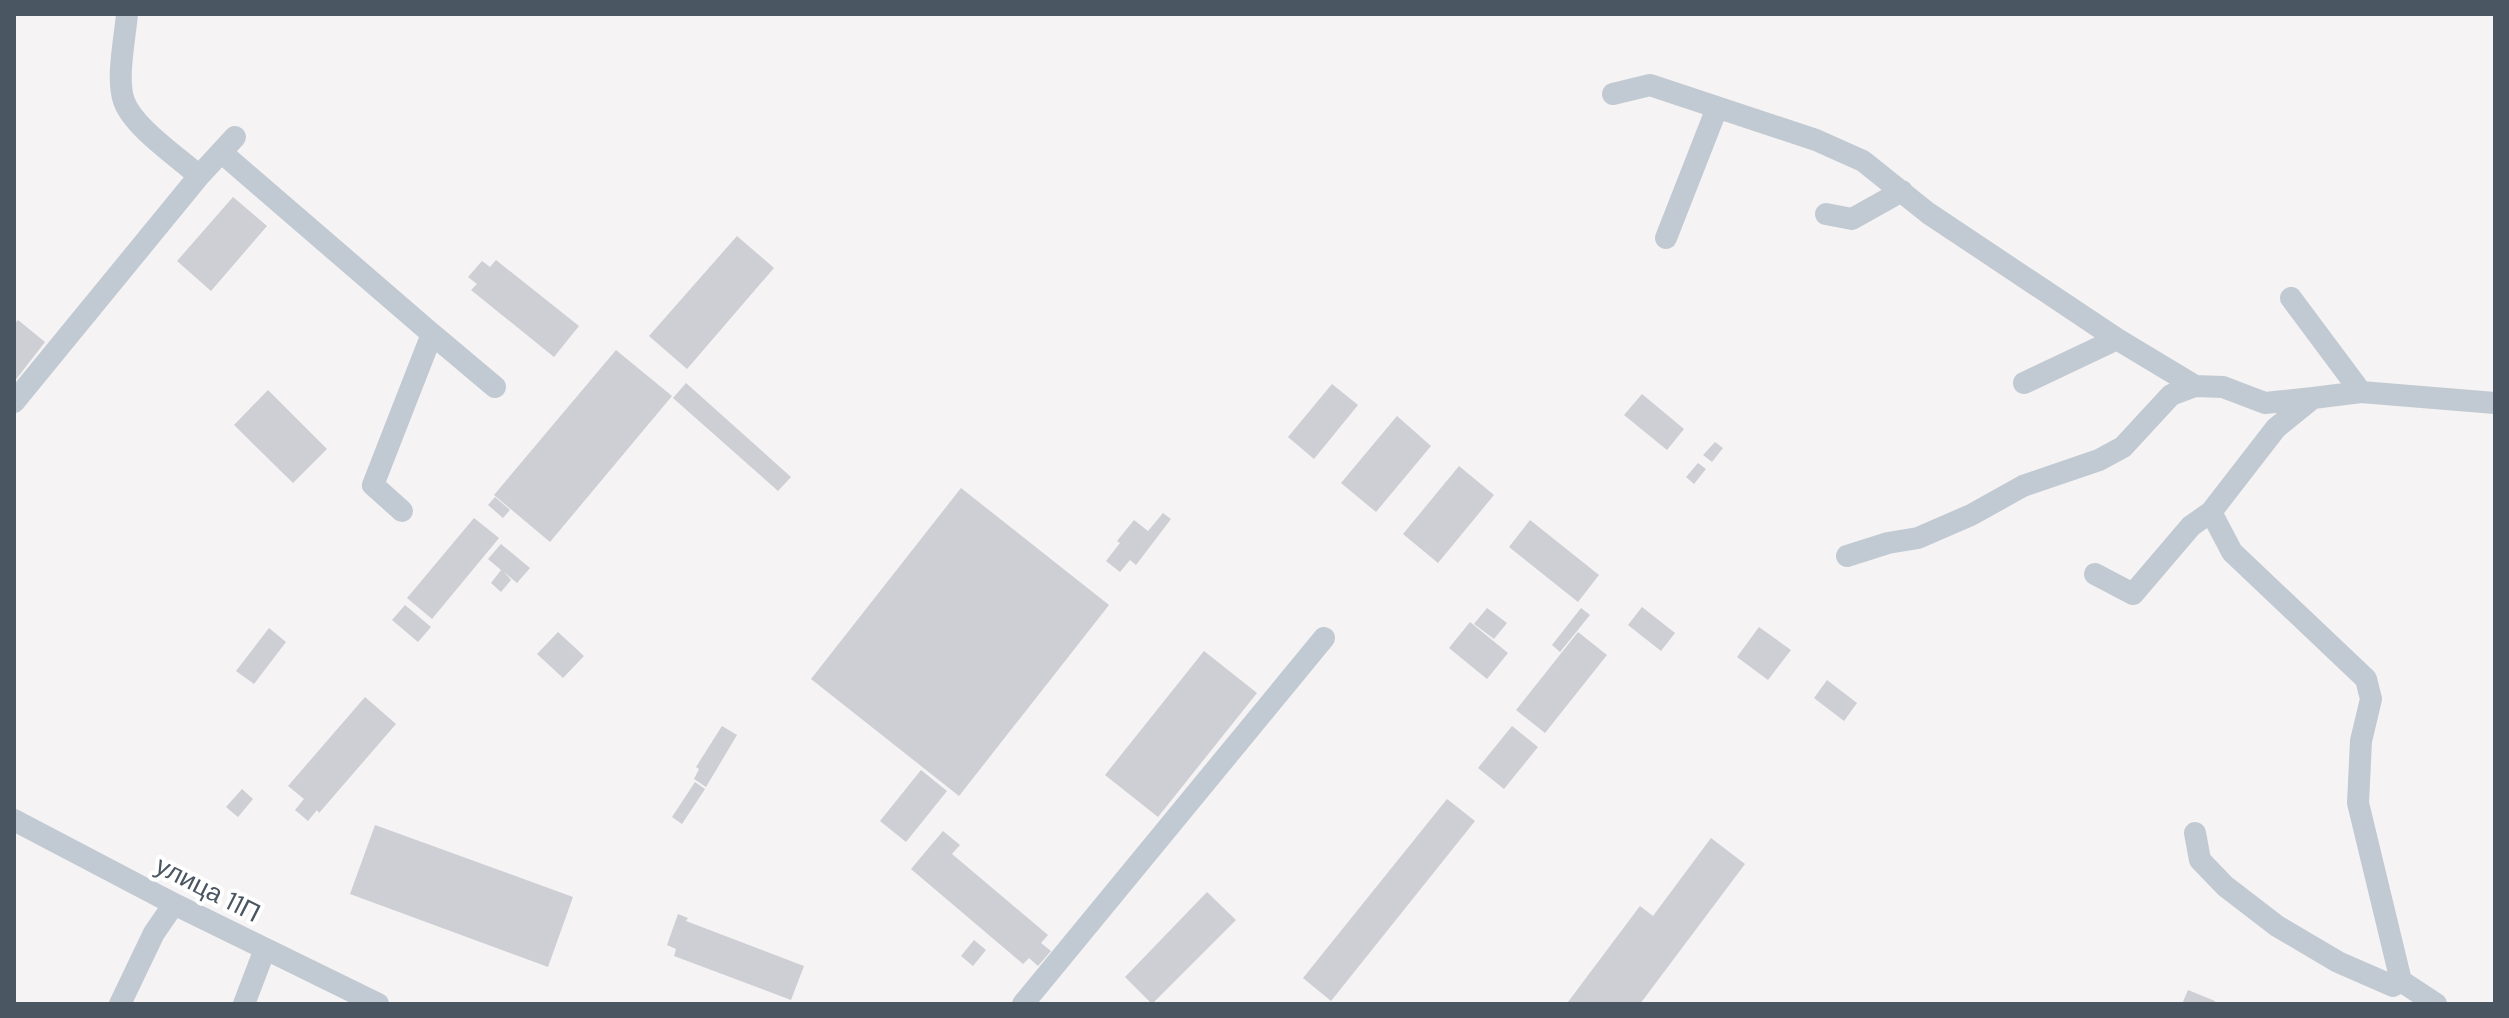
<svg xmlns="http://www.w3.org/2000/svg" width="2509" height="1018" font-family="'DM Sans',sans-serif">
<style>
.building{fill:#cdcfd5}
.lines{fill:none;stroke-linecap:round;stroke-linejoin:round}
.minor{stroke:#c1cad2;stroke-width:22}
.labels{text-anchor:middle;stroke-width:8;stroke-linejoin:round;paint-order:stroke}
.street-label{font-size:26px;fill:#4a5661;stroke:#fff}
</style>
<rect width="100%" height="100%" fill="#f5f3f3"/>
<path class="building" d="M233,197L267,226L211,291L177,261Z
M737,236L774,268L687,369L649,336Z
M496,260L579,326L554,357L471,290L477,284L468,277L482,261L490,267Z
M18,320L45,342L14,382V324Z
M616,350L672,396L550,542L494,495Z
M686,383L791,477L778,491L673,398Z
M1332,384L1358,405L1314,459L1288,437Z
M268,390L327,449L293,483L234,425Z
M1642,394L1684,429L1667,450L1624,415Z
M1397,416L1431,446L1376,512L1341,483Z
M1715,442L1723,448L1712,462L1703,455Z
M1698,463L1706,469L1694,484L1686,477Z
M1459,466L1494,495L1438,563L1403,534Z
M961,488L1109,605L959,796L811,679Z
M495,497L510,510L503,518L488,505Z
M1163,513L1171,519L1136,565L1130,560L1120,572L1106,561L1120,543L1117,541L1134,520L1148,531Z
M474,518L499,538L432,619L407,598Z
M1530,520L1599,575L1578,602L1509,547Z
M501,544L530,568L517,583L504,572L511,580L501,592L491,583L501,570L488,559Z
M405,605L431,627L418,642L392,620Z
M1642,607L1675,633L1661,651L1628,625Z
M1487,608L1507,623L1494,639L1474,624Z
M1581,608L1590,615L1560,652L1552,645Z
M1470,622L1508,653L1487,679L1449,648Z
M1759,627L1791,650L1768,680L1737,657Z
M269,628L286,642L254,684L236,671Z
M558,632L584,656L563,678L537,654Z
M1578,632L1607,655L1545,733L1516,710Z
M1204,651L1257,693L1158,817L1105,775Z
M1827,680L1857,703L1844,721L1814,698Z
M365,697L396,724L319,813L317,810L308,821L295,810L304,799L288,786Z
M722,726L737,735L706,787L694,779L699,769L696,767Z
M1512,726L1538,747L1504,789L1478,768Z
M921,770L947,791L906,842L880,821Z
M695,782L705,789L682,824L672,817Z
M242,789L253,799L238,817L226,807Z
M1447,799L1475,821L1331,1001L1303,978Z
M375,825L573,897L548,967L350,894Z
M943,831L960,845L952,854L1048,935L1041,943L1051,951L1038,966L1029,958L1023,964L911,869Z
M1711,838L1745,864L1640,1004L1568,1002L1640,906L1653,916Z
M1207,892L1236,920L1152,1004L1125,977Z
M678,914L688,918L686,921L804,966L791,1000L674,956L676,949L667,945Z
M974,940L986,950L973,966L961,956Z
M2188,990L2215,1001L2214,1004H2182Z"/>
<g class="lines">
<path class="minor" d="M127,14C125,38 116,79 124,101C133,127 178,157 199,176
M1613,94L1650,85L1816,140L1863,161L1928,213L2117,339L2195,386
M221,152L432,334L373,485L402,511
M1826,214L1852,219L1902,191
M1666,238L1717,108
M2291,298L2361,392
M432,334L495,387
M2024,383L2117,339
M14,402L199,176L235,137
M1847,556L1888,543L1918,538L1971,515L2023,486L2099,460L2123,447L2171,395L2195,386L2223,387L2265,403L2313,398
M2095,574L2133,594L2191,526L2211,512
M14,820L174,904L378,1004
M2195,833L2200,860L2225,886L2277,926L2338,962L2393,986L2401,981L2436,1004
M2401,981L2358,803L2361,741L2371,699L2366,679L2232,552L2211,512L2276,428L2313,398L2361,392L2495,403
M120,1004L154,933L174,904
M244,1004L265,949
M1023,1004L1324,638"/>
</g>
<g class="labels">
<g class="street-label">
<text transform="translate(208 889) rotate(27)" y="9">улица 11П</text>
</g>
</g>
<rect width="2509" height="1018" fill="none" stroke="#4a5661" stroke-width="32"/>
</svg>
